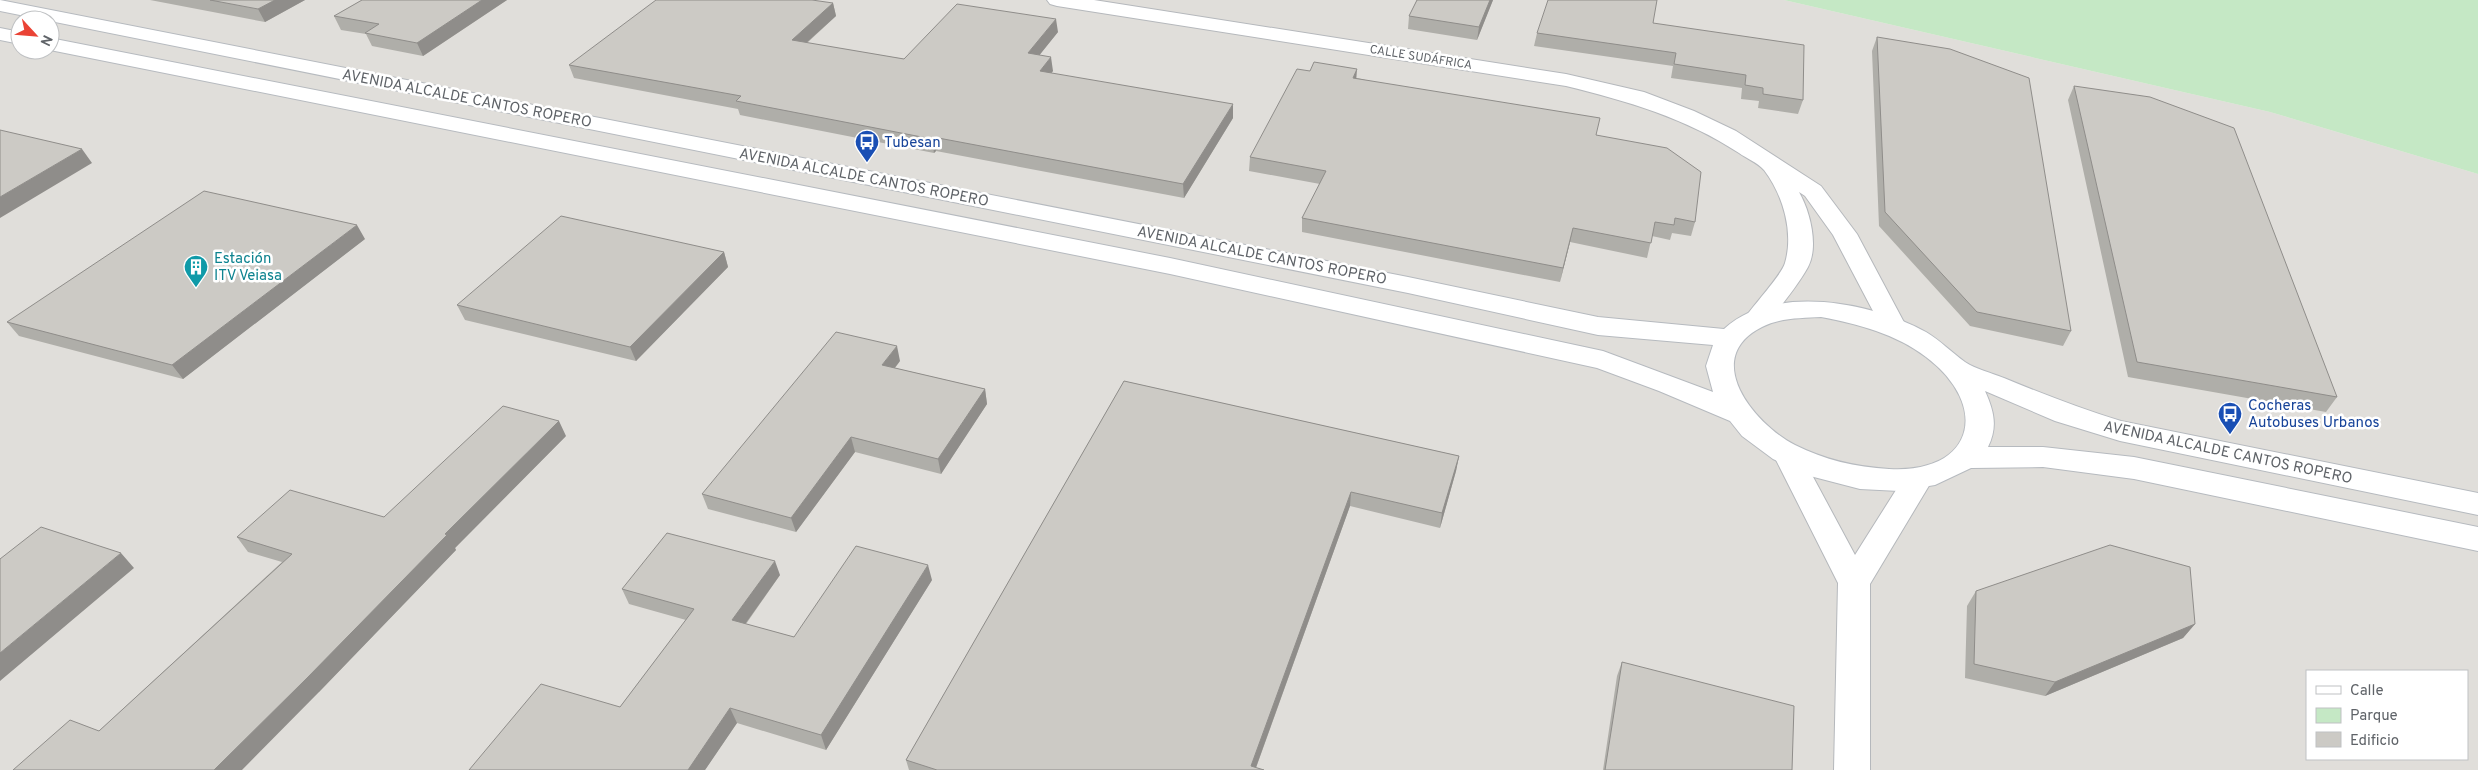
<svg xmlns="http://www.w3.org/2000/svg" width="2478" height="770" font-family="Overpass,sans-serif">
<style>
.industrial{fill:#e0deda;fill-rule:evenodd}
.green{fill:#c5e8c5}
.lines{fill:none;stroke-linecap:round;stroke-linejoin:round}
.minor-casing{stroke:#b5b8bc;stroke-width:2}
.tertiary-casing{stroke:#b5b8bc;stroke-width:2}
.secondary-casing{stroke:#b6babf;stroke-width:2}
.minor{fill:#fff;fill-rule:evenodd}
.tertiary{fill:#fff;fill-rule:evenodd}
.secondary{fill:#fff;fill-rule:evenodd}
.wall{fill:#afaea9}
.shaded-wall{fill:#8f8d8a}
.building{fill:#cccac5;stroke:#8f8d8a}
.labels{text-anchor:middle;stroke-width:5;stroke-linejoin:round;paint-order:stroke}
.far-street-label{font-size:12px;fill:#5f6368;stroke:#fff}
.street-label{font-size:15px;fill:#5f6368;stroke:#fff}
.transit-label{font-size:15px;fill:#164399;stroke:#fff;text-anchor:start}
.culture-label{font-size:15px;fill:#0d838f;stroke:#fff;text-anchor:start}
</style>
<rect width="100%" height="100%" fill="#f1efe8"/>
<path class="industrial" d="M0,0H1784L2270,112L2478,174V770H0ZM20,20H50V50H20ZM2307,671H2467V759H2307Z"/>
<path class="green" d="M1784,0H2478V174L2270,112Z"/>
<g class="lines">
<defs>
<path id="minor" d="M1047,0H1094L1566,74L1644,92L1694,111L1736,131L1821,186L1857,234L1906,326L1902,332L1893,335L1884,332L1833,235L1805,196L1799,192C1810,211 1819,246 1808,267C1797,287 1781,305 1767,324L1758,326L1749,324L1745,318C1754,304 1781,276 1785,263C1794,232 1783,195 1764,170C1758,163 1746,158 1739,153C1686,118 1627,101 1566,86L1057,6L1050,4Z"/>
<path id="tertiary" d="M1787,444L1797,447L1855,555L1908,471L1918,468L1928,471L1933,479L1870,584V770H1834L1838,583L1773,454L1777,447Z"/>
<path id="secondary" d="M0,0L1408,277L1598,317L1724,329C1774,283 1872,302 1926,332C1941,341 1951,352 1965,362C1975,369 1992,373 2004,378C2043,394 2081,409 2121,421L2478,493V515L2120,441L2055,421L1985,391C1994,411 1998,427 1988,447H2043L2134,457L2478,527V551L2134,479L2043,467L1971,468L1935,485L1899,491L1860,489L1810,476L1773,459L1742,436L1730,421L1659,391L1597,368L1170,274L50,50V38L1170,258L1603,351L1713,392L1706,366L1713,345L1598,335L1408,293L0,11ZM1821,317C1858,324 1896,334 1926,357C1991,406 1974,474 1889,469C1855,467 1825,460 1795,445C1754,424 1700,358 1762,327C1779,318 1802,318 1821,317Z
M0,28L20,32V44L0,40Z"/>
</defs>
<use href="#minor" class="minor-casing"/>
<use href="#tertiary" class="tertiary-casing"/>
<use href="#secondary" class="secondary-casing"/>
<use href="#minor" class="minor"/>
<use href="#tertiary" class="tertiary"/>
<use href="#secondary" class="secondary"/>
</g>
<path class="wall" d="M150,0H305L265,22Z
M362,0H507L423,56L372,46L366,34L341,30L334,16Z
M1417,0H1493L1477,40L1408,29L1409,16Z
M833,3L836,16L807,43L904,59L1058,32L1039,55L1053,71L1051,73L1233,118L1184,198L936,151L934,153L740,115L738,109L574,78L569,65Z
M1653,23L1803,100L1798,114L1758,108L1759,101L1741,99L1742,88L1671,78L1673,66L1534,46L1537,33Z
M1877,37L2071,331L2063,346L1970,326L1879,226L1872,51Z
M1357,78L1596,135L1695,222L1691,236L1672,233L1670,240L1652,236L1647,258L1570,242L1560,282L1302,232V218L1320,184L1249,171L1250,157Z
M2074,86L2337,397L2326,412L2128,377L2068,100Z
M365,239L183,379L19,336L7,322Z
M724,252L728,267L636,361L465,320L457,305Z
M900,361L895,368L985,389L987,404L941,474L855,452L796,532L708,509L702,494Z
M1124,381L1459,456L1456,471L1440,528L1350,506L1256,768L1264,770H909L906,760Z
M566,436L455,548L456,550L319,692L99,731L282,562L248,552L237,537L384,517Z
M780,575L746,624L794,637L932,580L826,750L737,723L705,770H469L620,707L686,620L629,604L622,589Z
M1976,591L2195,624L2183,638L2045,696L1965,678L1967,606Z
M1622,662L1792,770H1603L1617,676Z"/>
<path class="shaded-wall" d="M275,0H305L265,22L258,9Z
M482,0H507L423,56L417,43Z
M1490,0H1493L1477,40L1479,27Z
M833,3L836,16L795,53L792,40Z
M1056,19L1058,32L1030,67L1028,53Z
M1051,57L1053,71L1041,85L1040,71Z
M1357,69L1356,83L1353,78Z
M1233,104V118L1184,198L1183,184Z
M933,137L936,151L934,153L932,139Z
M82,149L92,163L0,218V197Z
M357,225L365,239L183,379L172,365Z
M1573,228L1570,242L1560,282L1563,268Z
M724,252L728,267L636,361L630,347Z
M897,346L900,361L885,380L882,365Z
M985,389L987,404L941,474L938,459Z
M559,421L566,436L455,548L456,550L319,692L242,770H214L445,534Z
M851,437L855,452L796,532L791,518Z
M1459,456L1456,471L1440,528L1442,513Z
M1351,492L1350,506L1255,770L1251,766Z
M121,553L134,568L0,681V653Z
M775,561L780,575L738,634L732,620Z
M928,565L932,580L826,750L821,735Z
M2195,624L2183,638L2045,696L2055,682Z
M730,708L737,723L705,770H688Z"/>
<path class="building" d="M210,0H275L258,9Z
M362,0H482L417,43L365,33L379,24L334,16Z
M656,0H812L833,3L792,40L904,59L957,4L1056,19L1028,53L1051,57L1040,71L1233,104L1183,184L933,137L932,139L736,101L741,96L569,65Z
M1417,0H1490L1479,27L1409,16Z
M1548,0H1657L1653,23L1804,45L1803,100L1763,94V88L1745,85L1746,75L1674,64L1676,53L1537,33Z
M1877,37L1950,49L2029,78L2071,331L1977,312L1885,212Z
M1314,62L1357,69L1353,78L1600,118L1596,135L1667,148L1701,172L1695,222L1675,218L1674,225L1655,222L1651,243L1573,228L1563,268L1302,218L1326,171L1250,157L1297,69L1310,71Z
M2074,86L2150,97L2234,128L2337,397L2137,362Z
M0,130L82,149L0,197Z
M204,191L357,225L172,365L7,322Z
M561,216L724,252L630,347L457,305Z
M836,332L897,346L882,365L985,389L938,459L851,437L791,518L702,494Z
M1124,381L1459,456L1442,513L1351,492L1251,766L1264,770H937L906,760Z
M503,406L559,421L445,534L447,535L307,678L214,770H13L70,720L99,731L292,554L237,537L290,490L384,517Z
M41,527L121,553L0,653V559Z
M667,533L775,561L732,620L794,637L856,546L928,565L821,735L730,708L688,770H469L541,684L620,707L694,609L622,589Z
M2110,545L2190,567L2195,624L2055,682L1974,664L1976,591Z
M1622,662L1794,706L1792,770H1605Z"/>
<defs>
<symbol id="bus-pin" viewBox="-11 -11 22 30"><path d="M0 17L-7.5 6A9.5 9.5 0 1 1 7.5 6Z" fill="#1a4fb4" stroke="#fff"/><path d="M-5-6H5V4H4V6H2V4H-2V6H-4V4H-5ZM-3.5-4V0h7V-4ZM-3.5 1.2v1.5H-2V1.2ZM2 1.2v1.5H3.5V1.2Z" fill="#fff"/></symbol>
<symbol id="building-pin" viewBox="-11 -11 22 30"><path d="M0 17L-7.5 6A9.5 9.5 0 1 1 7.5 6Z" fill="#0f9aa8" stroke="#fff"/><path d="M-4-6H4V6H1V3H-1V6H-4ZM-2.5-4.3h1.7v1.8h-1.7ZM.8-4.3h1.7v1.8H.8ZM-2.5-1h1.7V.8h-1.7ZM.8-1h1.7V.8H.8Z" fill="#fff"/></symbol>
</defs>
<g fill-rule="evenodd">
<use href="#bus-pin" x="853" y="128" width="28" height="38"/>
<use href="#building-pin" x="182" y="253" width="28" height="38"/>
<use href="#bus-pin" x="2216" y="400" width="28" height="38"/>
</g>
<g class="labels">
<g class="far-street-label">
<text transform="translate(1421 57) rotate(9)" y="4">CALLE SUDÁFRICA</text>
</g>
<g class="street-label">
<text transform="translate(467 98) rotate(11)" y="5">AVENIDA ALCALDE CANTOS ROPERO</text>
<text transform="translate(864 177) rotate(11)" y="5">AVENIDA ALCALDE CANTOS ROPERO</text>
<text transform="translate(1262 255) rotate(11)" y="5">AVENIDA ALCALDE CANTOS ROPERO</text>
<text transform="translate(2228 452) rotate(12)" y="5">AVENIDA ALCALDE CANTOS ROPERO</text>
</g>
<g class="transit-label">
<text x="884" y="147">Tubesan</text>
<text x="2248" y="410">Cocheras<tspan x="2248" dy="17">Autobuses Urbanos</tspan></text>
</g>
<g class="culture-label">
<text x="214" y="263">Estación<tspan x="214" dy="17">ITV Veiasa</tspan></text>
</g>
</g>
<rect x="2306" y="670" width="162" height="90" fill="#ffffff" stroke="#bfc1c3"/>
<rect x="2316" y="686" width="25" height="8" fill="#ffffff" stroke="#bfc1c3"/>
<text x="2350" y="695" font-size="15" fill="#5f6368">Calle</text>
<rect x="2316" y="708" width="25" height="15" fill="#c5e8c5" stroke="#bfc1c3"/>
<text x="2350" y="720" font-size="15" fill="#5f6368">Parque</text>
<rect x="2316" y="732" width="25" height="15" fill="#cccac5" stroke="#bfc1c3"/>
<text x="2350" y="745" font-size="15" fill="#5f6368">Edificio</text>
<g transform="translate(35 35) rotate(116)"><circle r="24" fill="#ffffff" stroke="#bfc1c3"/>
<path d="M0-4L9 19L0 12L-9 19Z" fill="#ea4335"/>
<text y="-8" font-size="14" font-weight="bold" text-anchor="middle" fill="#5f6368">N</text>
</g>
</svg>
